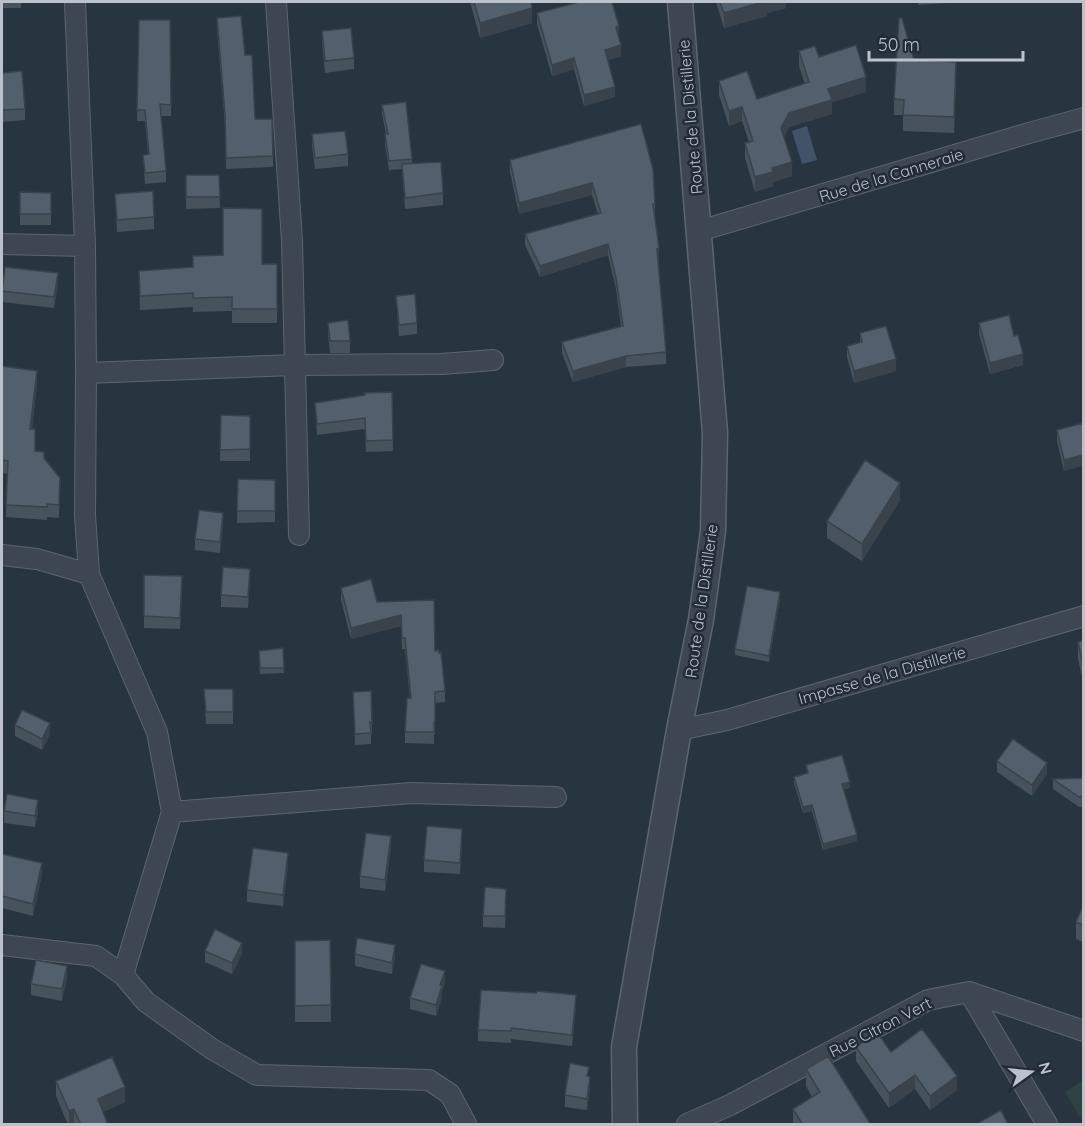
<svg xmlns="http://www.w3.org/2000/svg" width="1085" height="1126" font-family="Quicksand,sans-serif">
<style>
.green{fill:#2c4243}
.water{fill:#415369}
.lines{fill:none;stroke-linecap:round;stroke-linejoin:round}
.minor-casing{stroke:#5c646f;stroke-width:22}
.tertiary-casing{stroke:#5c646f;stroke-width:27}
.minor{stroke:#3d4651;stroke-width:20}
.tertiary{stroke:#3d4651;stroke-width:24}
.wall{fill:#47525d}
.shaded-wall{fill:#3a424c}
.building{fill:#535f6c;stroke:#3a424c;stroke-width:1.5}
.labels{text-anchor:middle;stroke-width:5;stroke-linejoin:round;paint-order:stroke}
.street-label{font-size:16px;fill:#bbc2cb;stroke:#222b37}
</style>
<rect width="100%" height="100%" fill="#293441"/>
<path class="green" d="M1083,1080V1122L1065,1092Z"/>
<path class="water" d="M807,126L817,160L802,164L792,131Z"/>
<g class="lines">
<defs>
<path id="minor" d="M75,2L85,246L86,373L85,515L89,574L157,732L172,812L123,975L146,1002L212,1049L257,1075L429,1080L450,1094L466,1124
M276,2L292,241L299,535
M699,231L1029,133L1084,118
M2,244L85,246
M86,373L294,365L442,364L493,360
M2,555L37,559L89,574
M679,730L727,720L1084,616
M172,812L411,793L556,797
M2,945L96,956L123,975
M969,992L1047,1124
M687,1124L730,1105L928,1000L969,992L1084,1031"/>
<path id="tertiary" d="M625,1124L624,1047L679,730L701,620L713,531L715,433L680,2"/>
</defs>
<use href="#minor" class="minor-casing"/>
<use href="#tertiary" class="tertiary-casing"/>
<use href="#minor" class="minor"/>
<use href="#tertiary" class="tertiary"/>
</g>
<path class="wall" d="M2,2H21V8H2Z
M470,2H531L532,23L480,38Z
M716,2H786V8L767,13V16L724,28Z
M918,2H963L918,5Z
M537,13L619,37L621,56L608,60L615,97L584,106L574,69L552,76L537,24Z
M217,18L255,119L273,156V167L226,169L225,125L217,30Z
M139,20L171,105V116H161L166,171V182L145,184L143,155L148,154L145,121H137Z
M322,31L354,58V69L325,73L322,42Z
M799,51L819,57L866,92L832,102V114L789,127L784,137L792,176L773,182V186L755,192L745,158V143L749,142L742,121L729,126L719,95V81L757,99L805,84L799,66Z
M914,60L956,77L954,133L903,131V115H894V99Z
M2,73L25,109V120L2,122Z
M382,105L412,159V163L443,193V205L405,209L402,169L389,170L385,144V134H386L382,114Z
M641,124L655,204V215L659,259L658,260L666,352V364L626,367L573,382L562,353V342L621,326L616,289L608,255L540,277L525,245V234L598,214L592,195L519,214L510,172V160Z
M312,134L348,154V166L315,169L312,146Z
M186,175H219L220,208L186,209Z
M20,192L51,193V225H20Z
M115,194L154,217V229L117,232Z
M262,264H277V323H232V311L193,312V307L140,310L139,271Z
M58,284L54,308L2,302V291Z
M396,296L417,323V334L399,336Z
M328,323L350,341V353H330L328,334Z
M979,323L1014,336L1023,365L990,374L979,334Z
M860,333L896,371L854,383L847,357V346L860,342Z
M2,366L37,383L32,429L35,451L44,459L60,491L59,518L47,517V520L6,517L7,474L2,473Z
M392,392L393,451L366,452L365,429L317,435L315,403Z
M221,415L250,416V461H220Z
M1083,423L1064,471L1057,441V430Z
M238,479L275,480V522L237,523Z
M900,500L862,561L827,538V521Z
M223,524L220,553L195,550V539Z
M144,575L182,588L180,629L144,628Z
M250,580L248,608L221,607V595Z
M341,588L377,602L435,651L445,691V702L435,703V734H434V744L405,743V732L410,698L405,649H402L401,626L351,639L341,600Z
M780,598L769,662L735,655V649Z
M1083,640V681L1078,659V642Z
M283,648L284,673L260,674L259,651Z
M204,689H233V724H206Z
M353,692L372,723V734H371V744L355,745Z
M15,725L50,734L42,750L15,736Z
M997,761L1047,774L1032,796L997,772Z
M806,765L850,788L844,789L857,841L823,850L812,811L803,813L794,783V777L807,774Z
M1083,778V807H1079L1053,789V779Z
M4,811H38L35,827L4,823Z
M462,841L460,874L424,872V860Z
M391,847L385,891L360,888V876Z
M2,854L42,874L33,916L2,908Z
M288,864L283,906L247,902V890Z
M506,900L505,928L483,927V916Z
M1083,906V942L1076,939V922Z
M330,940L331,1022H295V941Z
M205,951L242,954L232,974L205,962Z
M355,954L395,956L392,974L355,966Z
M67,978L62,1001L31,995V984Z
M445,983L442,991V998L436,1016L410,1009V998Z
M576,1006L572,1046L511,1039V1043L478,1041V1030Z
M856,1047L891,1052L957,1090L930,1110L915,1089L889,1108L856,1061Z
M806,1069L871,1125H793V1109L812,1097L806,1086Z
M589,1077L590,1088L587,1110L565,1107V1095Z
M56,1081L125,1102L103,1112L108,1125H68L56,1096Z"/>
<path class="shaded-wall" d="M763,2H786V8L767,13V16L724,28V13Z
M532,8V23L480,38V23Z
M619,26V37L616,38V27Z
M621,45V56L605,61V50Z
M574,58V69L552,76V65Z
M866,77V92L832,102V114L789,127L781,143V128L789,113L828,89Z
M615,87V97L584,106V95Z
M742,107V121L729,126V111Z
M792,162V176L773,182V186L755,192V177L772,168Z
M592,183V195L519,214V203Z
M608,244V255L540,277V266Z
M659,248V259L657,260V249Z
M58,273V284L54,308V297Z
M1023,354V365L990,374V363Z
M626,356V367L573,382V371Z
M896,359V371L854,383V371Z
M37,371V383L30,442V429Z
M1083,455V466L1064,471V460Z
M900,483V500L862,561V544Z
M223,513V524L220,553V542Z
M780,592V598L769,662V656Z
M401,615V626L351,639V628Z
M50,723V734L42,750V739Z
M1047,763V774L1032,796V785Z
M850,782V788L842,790V784Z
M38,800V811L35,827V816Z
M812,805V811L803,813V807Z
M462,829V841L460,874V863Z
M857,835V841L823,850V844Z
M391,836V847L385,891V880Z
M288,853V864L283,906V895Z
M42,863V874L33,916V904Z
M242,943V954L232,974V963Z
M395,945V956L392,974V963Z
M67,966V978L62,1001V989Z
M445,971V983L442,991V998L436,1016V1005Z
M576,995V1006L572,1046V1035Z
M915,1075V1089L889,1108V1093Z
M957,1076V1090L930,1110V1096Z
M590,1077V1088L587,1110V1099Z
M125,1087V1102L98,1114V1099Z
M74,1109V1124L69,1125V1111Z"/>
<path class="building" d="M474,2H531L532,8L480,23Z
M579,2H612L619,26L616,27L621,45L605,50L615,87L584,95L574,58L552,65L537,13Z
M720,2H763L724,13Z
M241,16L245,55H252L255,119H272L273,156L226,158L225,114L217,18Z
M899,18H902L914,60L956,62L954,117L903,115L904,100L894,99Z
M139,20H170L171,105L160,104L166,171L145,173L143,155L149,154L145,110H137Z
M351,28L354,58L325,61L322,31Z
M856,45L866,77L828,89L832,100L789,113L781,128L792,162L772,168L773,172L755,177L745,143L753,141L742,107L729,111L719,81L747,71L757,99L809,82L799,51L815,46L819,57Z
M22,71L25,109L2,110V73Z
M406,102L412,159L389,161L385,134H388L382,105Z
M641,124L653,169L655,204H653L659,248L657,249L666,352L626,356L573,371L562,342L623,326L616,278L608,244L540,266L525,234L601,213L592,183L519,203L510,160Z
M345,131L348,154L315,158L312,134Z
M441,162L443,193L405,198L402,164Z
M186,175H219L220,197H186Z
M153,191L154,217L117,220L115,194Z
M20,192L51,193V214H20Z
M223,208L262,209V264H277V309H232V297L193,298V293L140,296L139,271L193,267V256L223,255Z
M5,267L58,273L54,297L2,291Z
M415,294L417,323L399,325L396,296Z
M1009,315L1014,336L1018,335L1023,354L990,363L979,323Z
M348,320L350,341H330L328,323Z
M886,326L896,359L854,371L847,346L862,342L860,333Z
M2,366L37,371L30,429H35V451L44,452V458L60,478L59,505L47,504V507L6,505L8,461L2,460Z
M392,392L393,440L366,441L365,418L317,424L315,403L365,395V393Z
M221,415L250,416V449L220,450Z
M1083,423V455L1064,460L1057,430Z
M865,460L900,483L862,544L827,521Z
M238,479L275,480V511H237Z
M199,510L223,513L220,542L195,539Z
M223,567L250,569L248,597L221,595Z
M144,575L182,576L180,618L144,616Z
M371,579L377,602L434,600L435,651L438,650L439,653L441,652L445,691L435,692V722H434V732H405L407,698H411L405,638H402L401,615L351,628L341,588Z
M747,586L780,592L769,656L735,649Z
M1083,640V664L1078,642Z
M283,648L284,668H260L259,651Z
M204,689H233V712H206Z
M371,691L372,723L370,722L371,733L355,734L353,692Z
M22,710L50,723L42,739L15,725Z
M1013,739L1047,763L1032,785L997,761Z
M842,755L850,782L842,784L857,835L823,844L812,805L803,807L794,777L808,773L806,765Z
M1083,778V796L1079,797L1053,779Z
M7,794L38,800L35,816L4,811Z
M427,826L462,829L460,863L424,860Z
M366,833L391,836L385,880L360,876Z
M253,848L288,853L283,895L247,890Z
M2,854L42,863L33,904L2,896Z
M485,887L506,889L505,916H483Z
M1083,906V925L1076,922Z
M215,929L242,943L232,963L205,951Z
M357,938L395,945L392,963L355,954Z
M330,940L331,1005L295,1006V941Z
M36,960L67,966L62,989L31,984Z
M421,964L445,971L440,985L442,986L436,1005L410,998Z
M481,990L536,993L537,991L576,995L572,1035L511,1028V1031L478,1030Z
M922,1029L957,1076L930,1096L915,1075L889,1093L856,1047L877,1032L891,1052Z
M828,1056L871,1125H803L793,1109L820,1092L806,1069Z
M112,1057L125,1087L98,1099L108,1125H81L74,1109L69,1111L56,1081Z
M570,1063L589,1067L587,1076L590,1077L587,1099L565,1095Z
M1001,1110L1008,1125H975Z"/>
<g class="labels">
<g class="street-label">
<text transform="translate(690 117) rotate(-95)" y="6">Route de la Distillerie</text>
<text transform="translate(891 175) rotate(-17)" y="6">Rue de la Canneraie</text>
<text transform="translate(701 601) rotate(-82)" y="6">Route de la Distillerie</text>
<text transform="translate(882 675) rotate(-16)" y="6">Impasse de la Distillerie</text>
<text transform="translate(880 1027) rotate(-27)" y="6">Rue Citron Vert</text>
</g>
</g>
<rect width="1085" height="1126" fill="none" stroke="#bbc2cb" stroke-width="6"/>
<g transform="translate(1031 1072) rotate(75)" stroke="#222b37" stroke-width="4.5" paint-order="stroke">
<path d="M0-4.5L10 22L0 15L-10 22Z" fill="#bbc2cb"/>
<text y="-9" font-size="16" font-weight="bold" text-anchor="middle" fill="#bbc2cb">N</text>
</g>
<path d="M869 51v9h154v-9" fill="none" stroke="#bbc2cb" stroke-width="3"/>
<text x="878" y="51" font-size="18" fill="#bbc2cb" stroke="#222b37" stroke-width="4.5" paint-order="stroke">50 m</text>
</svg>
